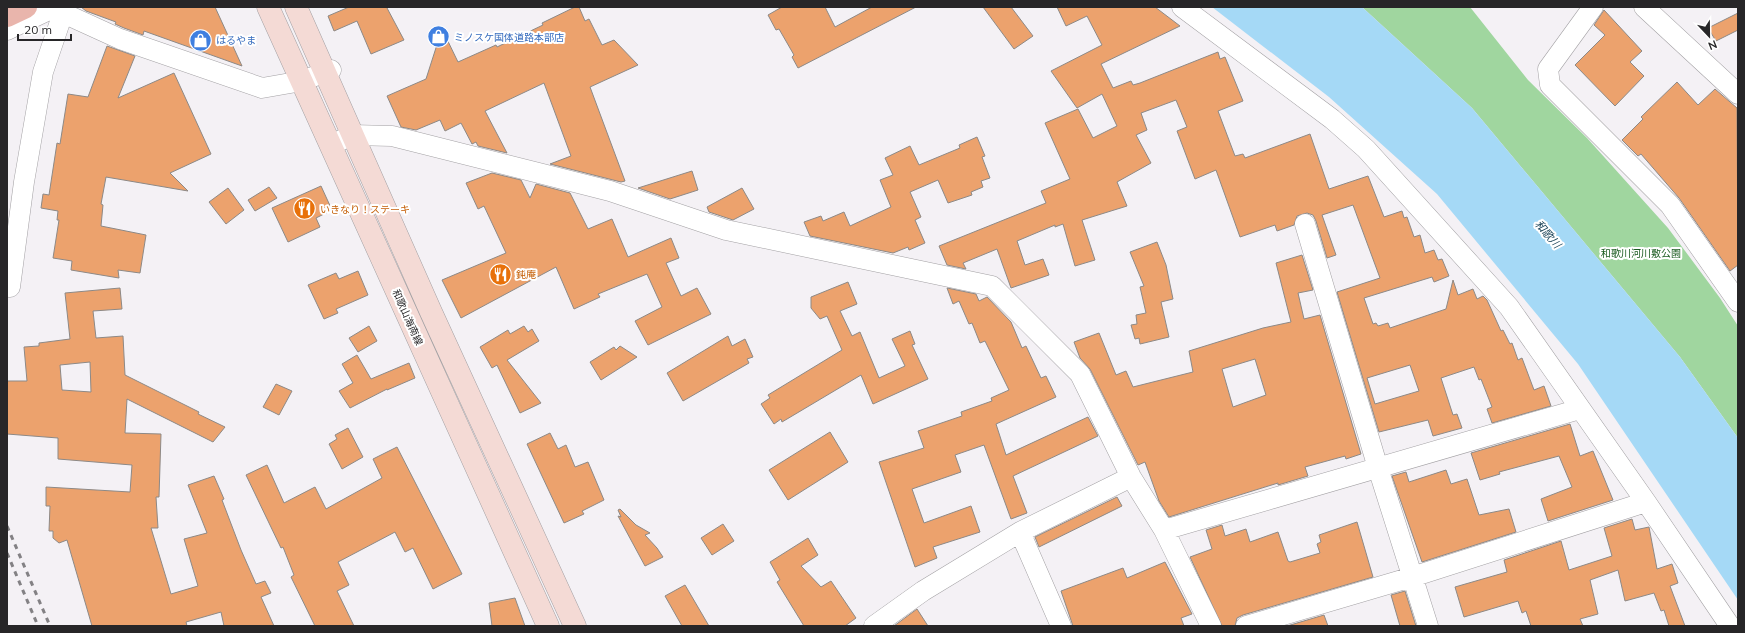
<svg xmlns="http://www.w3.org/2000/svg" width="1745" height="633" font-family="Mulish,'Noto Sans JP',sans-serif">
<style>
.green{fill:#a0d69f}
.water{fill:#a5d9f6}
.building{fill:#eca26d;stroke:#8d8986;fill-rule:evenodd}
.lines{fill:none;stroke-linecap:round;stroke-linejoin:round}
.minor-casing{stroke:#a3a1a4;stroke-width:21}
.secondary-casing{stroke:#a3a1a4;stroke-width:23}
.primary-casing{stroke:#cfcfd0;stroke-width:23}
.minor{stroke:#fff;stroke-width:20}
.secondary{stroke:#f4dad5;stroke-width:22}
.primary{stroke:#e9b5ac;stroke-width:22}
.rail{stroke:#838184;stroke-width:3;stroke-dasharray:5 5;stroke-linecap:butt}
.labels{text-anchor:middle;stroke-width:4;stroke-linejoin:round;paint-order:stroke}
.shop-label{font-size:10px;fill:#366cbe;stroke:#fff;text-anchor:start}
.food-label{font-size:10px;fill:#c56008;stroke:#fff;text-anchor:start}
.park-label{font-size:10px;fill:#195a1e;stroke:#fff}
.street-label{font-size:10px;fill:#272628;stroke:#fff}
.water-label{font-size:11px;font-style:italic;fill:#1b4358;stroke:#fff}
</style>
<rect width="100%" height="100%" fill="#f4f1f5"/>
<path class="green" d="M1362,7H1470L1528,80L1587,138L1668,228L1720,298L1738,326V438L1680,357L1472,108Z"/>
<path class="water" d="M1212,7H1362L1472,108L1680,357L1738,438V600L1578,364L1437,194L1329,97Z"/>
<path class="building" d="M81,7H215L242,66L144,31L143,35L124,28L115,24L116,22L86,11Z
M349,7H389L387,8L404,40L371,54L357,21L334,31L328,16Z
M575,7H579L585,21L589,19L602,45L614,40L638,65L590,87L625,181L621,182L550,164L571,156L544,83L485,111L507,153L478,146L476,142L472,144L461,123L445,131L440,120L416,130L401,127L387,96L426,79L442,29L458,62L496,45L497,47L543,25L542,23Z
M782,7H825L835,27L872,7H916L798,68L792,57L794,55L779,29L776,30L768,15Z
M983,7H1011L1033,36L1014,49Z
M1057,7H1155L1180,26L1101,64L1113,88L1131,81L1133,85L1140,83L1218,52L1220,59L1225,57L1243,101L1218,111L1235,156L1243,154L1245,158L1310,134L1329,189L1368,176L1384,217L1402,211L1404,218L1407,217L1414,237L1420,235L1425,253L1434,250L1438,260L1442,259L1449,276L1434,282L1432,277L1364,298L1373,324L1376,323L1378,326L1388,323L1390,328L1446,309L1453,280L1458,295L1473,289L1477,299L1483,296L1487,300L1501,331L1503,330L1510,344L1512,343L1518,360L1522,358L1534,390L1544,386L1551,406L1492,423L1487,409L1492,407L1481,379L1479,380L1474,367L1441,378L1453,415L1457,414L1462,428L1433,436L1428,420L1379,432L1337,292L1380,278L1353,205L1322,215L1336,255L1327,258L1316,221L1313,215L1307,213L1297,216L1294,225L1277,231L1275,225L1240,237L1216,170L1195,179L1177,131L1187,127L1176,100L1141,113L1147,130L1136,135L1151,163L1117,182L1127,206L1082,220L1095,260L1075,266L1063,224L1055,227V225L1017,241L1025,265L1043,259L1049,275L1011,288L997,249L963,263L966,269L947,265L939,246L1046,203L1041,191L1070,179L1045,123L1078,109L1093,138L1117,126L1102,94L1077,108L1051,71L1102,45L1087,16L1066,26ZM1410,365L1419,391L1375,404L1367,378Z
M1604,10L1642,51L1630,62L1644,76L1615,106L1575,65L1605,35L1594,25Z
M1738,13V30L1716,41L1708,28Z
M107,46L135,56L118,98L174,73L211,154L170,173L188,191L106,177L101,204L103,205L101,226L146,235L140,273L118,270L119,278L71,270L72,261L53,258L59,220H57L58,211L41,208L43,194L49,195L57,143L60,144L68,94L88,97Z
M1677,82L1698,105L1715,89L1737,108L1738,265L1730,271L1679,198L1641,154L1638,156L1622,140L1643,119L1641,117Z
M977,137L985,156L982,157L990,178L981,181L983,187L971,192L972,195L948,203L938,180L910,192L921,217L915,220L925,243L909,250L908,247L893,253L810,236L804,222L821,216L823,221L844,212L850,226L891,207L880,180L893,175L885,158L910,146L919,165L960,148L959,145Z
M692,171L698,190L670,199L638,188Z
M492,173L521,180L530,198L536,184L570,193L588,229L612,219L628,257L671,238L679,258L666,263L681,296L697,288L711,314L648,345L635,321L662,307L647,274L598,294L600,297L574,309L556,267L461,318L442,280L506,253L484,206L478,209L466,183Z
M321,186L332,210L316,218L320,227L288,242L272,208Z
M269,187L277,198L255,211L248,200Z
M228,188L244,210L226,224L209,202Z
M742,188L754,209L733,220L709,212L707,207Z
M1157,242L1166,265L1173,299L1161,302L1169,337L1140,344L1139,338L1135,339L1131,325L1137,324L1136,315L1146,313L1140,287L1144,286L1130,252Z
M1302,255L1313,290L1298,293L1304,319L1320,315L1361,454L1346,459L1345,456L1305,467L1308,476L1278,485V483L1169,517L1159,501L1145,462L1138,465L1090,369L1080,358L1074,342L1099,333L1116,375L1126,371L1133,387L1193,372L1189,351L1263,328L1291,322L1276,263ZM1255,359L1266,395L1233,407L1222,369Z
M358,271L368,295L336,309L338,313L324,319L308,285L336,273L339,279Z
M848,282L857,304L840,311L852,336L860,332L879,378L905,366L892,339L910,331L915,344L912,345L928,379L873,404L861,375L782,422L781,419L774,424L761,404L770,398L768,395L842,350L827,316L820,319L811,308V297Z
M120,288L122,309L93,311L96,338L123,336L125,375L199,412L198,414L225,427L213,442L127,399L125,433L161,434L159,497H156L158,528H151L171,594L198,586L184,539L207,533L188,485L214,476L224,499L222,500L241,550L256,584L265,581L271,593L261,597L274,626H224L221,612L186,622L187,626H92L67,540L59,543L53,538V531H49L50,506H46V487L130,492L132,465L58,459V438L7,434V381H27L24,347L39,346V343L70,339L65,293ZM90,362L91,392L62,390L60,365Z
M947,288L976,294L979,301L987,297L1011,322L1022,348L1026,346L1041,378L1046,376L1056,397L996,424L1006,455L1088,417L1098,436L1013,476L1027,513L1011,519L984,445L955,455L961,472L912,489L924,523L971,506L980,532L933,547L937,558L915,567L879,462L924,448L918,431L962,416L961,412L992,401L991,398L1009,390L985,341L980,343L972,323L969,324L959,301L953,304Z
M369,326L377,341L358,352L349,338Z
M524,326L528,332L532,329L539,341L507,360L541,403L520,413L497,365L492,368L480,347L508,330L510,334Z
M728,336L732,346L745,339L753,357L747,359L749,363L683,401L667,373Z
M620,346L637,357L601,380L590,362L614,347L616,350Z
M357,355L371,379L409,363L415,378L387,390V389L350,408L339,391L353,383L342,364Z
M276,384L292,391L279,415L263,407Z
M1570,424L1580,456L1593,451L1613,500L1548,521L1541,499L1572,487L1559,456L1499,472L1500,474L1480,480L1471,453Z
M348,428L363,457L342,469L329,444L337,439L335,435Z
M830,432L848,462L788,500L769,470Z
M550,433L558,449L566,445L575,467L588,462L604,500L582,511L584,514L564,523L527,444Z
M397,447L462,574L433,589L413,548L405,552L395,532L338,562L349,585L337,591L354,626H315L291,577L294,575L283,547L281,548L246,475L267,465L284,503L315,487L326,509L382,478L373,459Z
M1446,470L1451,484L1467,479L1479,515L1509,509L1516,532L1422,562L1392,476L1406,472L1409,482Z
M1117,497L1122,506L1039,547L1035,537Z
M620,509L636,525L650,533L645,535L657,548L663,557L645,566L618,516L621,517L618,510Z
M1632,519L1635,530L1649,527L1657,569L1672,564L1678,583L1670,586L1685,626H1669L1664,610L1661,611L1654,593L1625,601L1618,570L1590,580L1598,614L1580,619L1583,626H1531L1526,611L1522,613L1518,601L1464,617L1455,587L1507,572L1504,560L1561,541L1569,570L1612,556L1604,528Z
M1357,522L1373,577L1243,615L1237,618L1235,626H1222L1190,557L1212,549L1206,530L1222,525L1225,536L1246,529L1250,542L1278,532L1288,561L1290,562L1320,553L1317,544L1321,542L1319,535Z
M723,524L734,541L712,555L701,538Z
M808,538L818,555L801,566L821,587L831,581L856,618L845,626H804L777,582L780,580L770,562Z
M1165,562L1192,614L1181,618L1184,626H1073L1061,591L1123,568L1127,578Z
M685,585L702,614L709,626H682L665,596Z
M1405,591L1416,626H1400L1391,595Z
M515,598L525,626H492L489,603Z
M917,609L928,626H894Z
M1324,615L1328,626H1287Z"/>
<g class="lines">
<defs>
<path id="minor" d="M1182,7L1332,119L1366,149L1509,307L1646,502L1730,626
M1593,7L1548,69L1550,85L1670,205L1738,302
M1644,7L1738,94
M63,13L120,39L262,88L302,81L331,70
M7,30L55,7
M331,145L352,135L392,136L610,191L726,230L992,286L1080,374L1131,477L1164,530L1211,626
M1305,224L1378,468L1428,626
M10,287L24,182L43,72L63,13L60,7
M1164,530L1580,409
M1020,532L1061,626
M874,626L923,591L1020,532L1131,477
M1246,626L1412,577L1646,502"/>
<path id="secondary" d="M268,7L548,626
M296,7L431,312L575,626"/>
<path id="primary" d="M7,16L26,7"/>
</defs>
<use href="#minor" class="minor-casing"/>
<use href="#secondary" class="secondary-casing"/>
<use href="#primary" class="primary-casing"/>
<use href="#minor" class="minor"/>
<use href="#secondary" class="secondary"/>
<use href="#primary" class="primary"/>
<path class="rail" d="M7,526L50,626
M7,553L38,626"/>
</g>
<defs>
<symbol id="shop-disc" viewBox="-11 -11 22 22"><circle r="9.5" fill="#3f7fe0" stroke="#fff"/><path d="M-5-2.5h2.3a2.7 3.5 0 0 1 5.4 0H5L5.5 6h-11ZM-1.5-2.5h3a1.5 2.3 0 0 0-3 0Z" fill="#fff"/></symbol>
<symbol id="restaurant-disc" viewBox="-11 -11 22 22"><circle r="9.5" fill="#e8710a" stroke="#fff"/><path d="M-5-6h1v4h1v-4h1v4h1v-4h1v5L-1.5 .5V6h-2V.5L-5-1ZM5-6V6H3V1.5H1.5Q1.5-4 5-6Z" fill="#fff"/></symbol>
</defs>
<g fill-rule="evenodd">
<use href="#shop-disc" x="426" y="24" width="25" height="25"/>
<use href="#shop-disc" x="188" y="28" width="25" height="25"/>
<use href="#restaurant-disc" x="292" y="196" width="25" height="25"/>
<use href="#restaurant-disc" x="488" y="262" width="25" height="25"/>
</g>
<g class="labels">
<g class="shop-label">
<text x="454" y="41">ミノスケ国体道路本部店</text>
<text x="216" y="44">はるやま</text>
</g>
<g class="food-label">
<text x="320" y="213">いきなり！ステーキ</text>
<text x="516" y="278">鈍庵</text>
</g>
<g class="park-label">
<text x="1641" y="257">和歌川河川敷公園</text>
</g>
<g class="street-label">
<text transform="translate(408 317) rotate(66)" y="4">和歌山海南線</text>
</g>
<g class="water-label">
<text transform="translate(1548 234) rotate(49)" y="4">和歌川</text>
</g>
</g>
<rect width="1745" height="633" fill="none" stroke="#272628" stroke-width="16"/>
<g transform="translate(1709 36) rotate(158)" stroke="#ffffff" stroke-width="3" paint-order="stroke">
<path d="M0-3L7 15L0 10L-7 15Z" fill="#272628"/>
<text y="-6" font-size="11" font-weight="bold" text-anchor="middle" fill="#272628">N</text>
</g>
<path d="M18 34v6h53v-6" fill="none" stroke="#272628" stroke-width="2"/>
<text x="24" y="34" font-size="12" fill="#272628" stroke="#ffffff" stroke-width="3" paint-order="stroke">20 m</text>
</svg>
